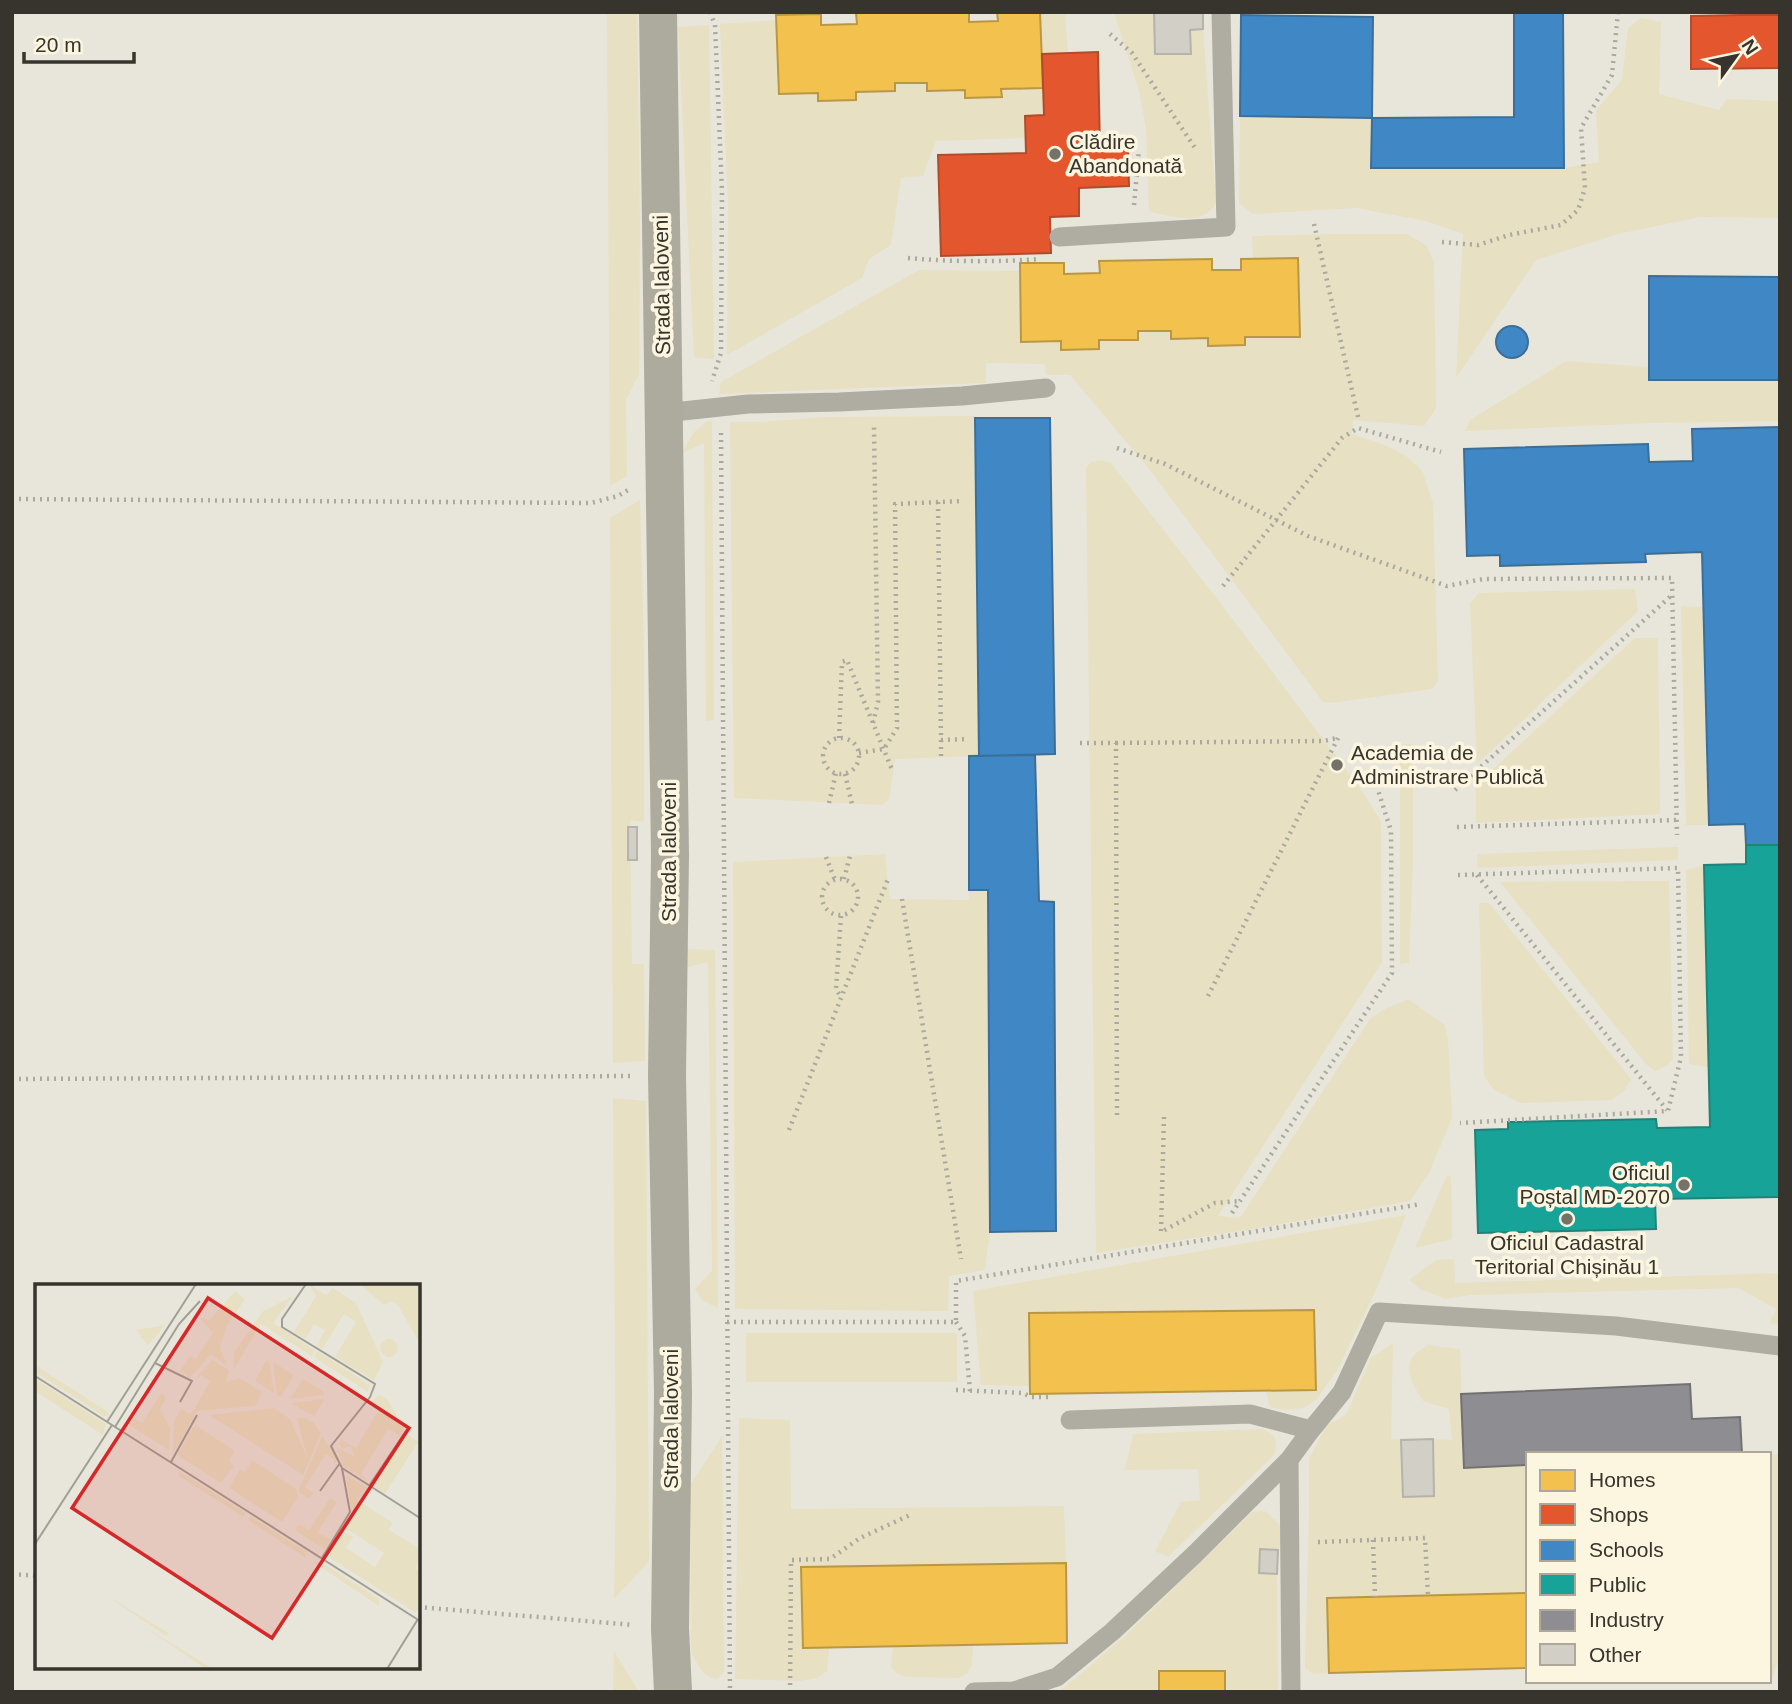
<svg xmlns="http://www.w3.org/2000/svg" width="1792" height="1704" font-family="Helvetica,sans-serif">
<style>
.green{fill:#e7e0c2}
.homes{fill:#f2c14e;stroke:#ba9744;stroke-width:2}
.shops{fill:#e4572e;stroke:#b04c2d;stroke-width:2}
.schools{fill:#3f88c5;stroke:#3c6f97;stroke-width:2}
.public{fill:#17a398;stroke:#208278;stroke-width:2}
.industry{fill:#8d8d92;stroke:#737273;stroke-width:2}
.building{fill:#d1cfc6;stroke:#b5b3ab;stroke-width:2}
.lines{fill:none;stroke-linecap:round;stroke-linejoin:round}
.path{stroke:#aba99f;stroke-width:4.5;stroke-dasharray:2 5;stroke-linecap:butt}
.lane{stroke:#afaca1;stroke-width:19}
.secondary{stroke:#adaa9e;stroke-width:38}
.poi-dot{fill:#747269;stroke:#fcf6e1;stroke-width:2.5}
.labels{text-anchor:middle;stroke-width:7;stroke-linejoin:round;paint-order:stroke}
.poi-label{font-size:21px;fill:#36342c;stroke:#fcf6e1;text-anchor:start}
.street-label{font-size:21px;fill:#36342c;stroke:#fcf6e1}
.inset-road{fill:none;stroke:#a19f94;stroke-width:2}
.view{fill:#d62828;fill-opacity:0.15;stroke:#d62828;stroke-width:3.5}
.inset-edge{fill:none;stroke:#36342c;stroke-width:3.5}
</style>
<rect width="100%" height="100%" fill="#e8e6da"/>
<path class="green" d="M607,12H637L640,226L639,374L626,400L627,476L610,486Z
M1040,12H1065L1068,53L1042,54Z
M1114,12H1154L1155,54H1191L1190,30L1203,29L1216,203C1203,227 1170,217 1149,211L1146,128L1139,91Z
M1641,18L1661,22L1659,94L1719,110L1727,99L1780,101V218L1700,217L1618,234L1536,260L1456,378L1463,234L1426,221L1356,208L1253,214L1239,203L1240,116L1372,118L1371,168H1563L1599,162L1596,110L1622,80L1628,28Z
M777,20L779,94L818,93L819,101L855,100L856,92L895,91V83H927L1002,96L1001,89L1043,88L1044,115L1025,116L1026,138L936,141L923,176L901,178L891,245L869,259L862,278L727,355L728,202L720,24Z
M709,25L714,359L694,357L678,27Z
M1336,234H1407L1426,245L1434,262L1436,408L1424,426L1353,420L1352,434L1385,445L1406,456L1422,470L1433,503L1438,681L1432,689L1331,703L1323,702L1149,469L1070,375H1046L1045,364L986,363V383L719,394L721,382L919,270L1020,271L1021,342L1061,341V349H1099V340H1138V331H1171V339L1208,338L1209,346L1244,345L1245,337H1299L1298,258L1253,259L1252,236Z
M1566,361L1649,367L1650,380H1780V421L1652,423L1465,431L1470,420Z
M976,416L979,756L895,759L889,800L882,805L734,798L730,422H760L825,417Z
M707,421H712L714,720L706,721L704,443L682,453L693,433Z
M1101,460L1111,463L1222,605L1362,791L1381,821L1382,962L1218,1216L1240,1218L1370,1019L1383,1010L1408,999L1445,1025L1448,1039L1452,1118L1429,1173L1410,1201L1247,1230L1096,1253L1086,468L1091,462Z
M640,500L644,648V822L630,820L632,964H644L645,1061L613,1063L610,518Z
M1635,589L1638,611L1477,764L1470,603L1479,593Z
M1681,606L1703,607L1709,825H1686Z
M1635,638H1658L1660,814L1476,823V785Z
M1413,744V856L1409,963L1400,964V745Z
M1678,847V860L1478,868L1477,854Z
M885,854L890,899L969,900V890H988L990,1232L985,1270L949,1276L948,1311L735,1309L733,862Z
M1704,865L1712,1068L1689,1064L1686,870Z
M1669,881L1673,1059L1669,1064L1655,1071L1646,1064L1500,882Z
M1479,903H1489L1631,1079L1625,1090L1612,1100L1521,1103L1493,1089L1484,1076Z
M685,949L715,950L718,1308L703,1301L695,1289L712,1271L708,962L684,968Z
M613,1098L646,1101L649,1561L614,1599L616,1486Z
M1447,1175L1451,1177L1452,1239L1415,1248Z
M1406,1215L1378,1286L1338,1369L1316,1400L1303,1408L1284,1410L1270,1407L1266,1391L1315,1390L1314,1310L1030,1313V1386L981,1385L973,1291Z
M1454,1259L1455,1283L1780,1273V1325L1769,1323L1776,1309L1739,1288L1470,1295L1445,1299L1420,1289L1409,1280L1436,1260Z
M746,1333H957V1382H746Z
M1393,1343L1391,1439L1401,1440L1403,1496H1434L1433,1439L1452,1440L1449,1409L1423,1401C1415,1388 1403,1372 1413,1356C1417,1352 1423,1348 1428,1345L1460,1349L1464,1467L1528,1465V1593L1328,1598L1329,1673L1313,1674L1305,1668L1309,1519V1459L1326,1426L1346,1415L1371,1358Z
M739,1418L790,1420L791,1509L1064,1506L1066,1563L801,1567L803,1647H829L827,1671L818,1678L800,1681L735,1679Z
M1263,1429C1278,1437 1277,1439 1274,1455L1168,1557L1155,1551L1181,1502L1200,1500L1198,1469L1125,1470L1133,1434Z
M722,1436L724,1672L717,1679C701,1676 699,1666 691,1652L690,1485Z
M1780,1454V1656L1772,1678H1769V1455Z
M1265,1511L1279,1524L1283,1539L1278,1550H1260L1259,1572L1277,1574L1278,1692H1225L1224,1671H1159V1692H1059L1124,1637L1252,1512Z
M973,1645L972,1664L968,1673L959,1678L905,1677L896,1673L891,1667L893,1646Z
M614,1651L639,1692H613Z"/>
<path class="homes" d="M969,12V22L998,21L997,12H1040L1043,88L1001,89L1002,97L965,98V90L927,91V83H895V91L856,92V100L818,101V93L779,94L776,15L821,14V25L857,24L856,13Z
M1298,258L1300,337H1245V345L1208,346V338L1171,339V331H1138V340H1099V349L1061,350V341L1021,342L1020,263H1064V274L1100,273L1099,261L1212,259V270H1241V259Z
M1314,1310L1316,1390L1030,1394L1029,1313Z
M1066,1563L1067,1643L803,1648L801,1567Z
M1528,1593V1668L1329,1673L1327,1598Z
M1159,1671H1225V1692H1159Z"/>
<path class="shops" d="M1740,15H1780V68L1691,69V16Z
M1098,52L1100,150H1128L1129,186L1079,188V216L1050,217L1051,253L941,256L938,155L1026,153L1025,116L1044,115L1042,54Z"/>
<path class="schools" d="M1514,12H1563L1564,168H1371L1372,118L1514,117Z
M1241,15L1373,17L1372,118L1240,116Z
M1649,276L1780,277V380H1649Z
M1496 342a16 16 0 1 1 32 0a16 16 0 1 1-32 0Z
M975,418H1050L1055,754L979,756Z
M1780,427V845H1746L1745,824L1709,825L1702,552L1645,554L1646,562L1500,566V555L1467,556L1464,449L1648,444L1649,462L1693,461L1692,429Z
M1035,755L1039,901L1054,902L1056,1231L990,1232L988,890H969V756Z"/>
<path class="public" d="M1746,845H1780V1197L1655,1199L1656,1229L1478,1233L1475,1130L1508,1129V1122L1656,1119L1657,1128L1710,1127L1704,865L1746,864Z"/>
<path class="industry" d="M1690,1384L1692,1419L1740,1417L1742,1454H1528V1465L1464,1468L1461,1394Z"/>
<path class="building" d="M1154,12H1203V29L1190,30L1191,54H1155Z
M628,827H637V860H628Z
M1433,1439L1434,1496L1403,1497L1401,1440Z
M1260,1549L1278,1550L1277,1574L1259,1573Z"/>
<g class="lines">
<path class="path" d="M710,12L715,25L722,191L721,353L712,381
M1110,34L1132,53L1195,148
M1134,205L1139,150
M1314,224L1359,421
M1442,242L1478,245L1509,235L1561,225L1578,210L1585,188L1581,128L1612,75L1618,12
M908,258C952,262 996,262 1040,259
M721,433L730,1692
M1117,448L1165,464L1308,536L1447,586L1483,579L1672,578L1677,835
M12,499L591,503L618,496L628,490
M938,502L941,740L967,739
M1223,586L1342,438L1358,428L1441,452
M873,723L878,702L874,427
M823 756a18 18 0 1 1 36 0a18 18 0 1 1-36 0Z
M839,738L842,662L847,660L893,772
M941,740V757
M1080,743H1116L1117,1115
M1116,743L1324,741L1337,738
M859,753L884,749L897,728L895,504L963,501
M845,774L852,804
M1455,790L1672,595
M829,803L836,773
M1457,827L1676,820
M826,857L835,880
M1458,875L1678,868L1681,1057L1668,1111L1460,1123
M1477,875L1667,1110
M822 897a18 18 0 1 1 36 0a18 18 0 1 1-36 0Z
M844,879L850,856
M902,899L961,1259
M841,916L836,989L841,997
M1208,996L1338,738
M12,1079L631,1076
M1164,1117L1161,1232L1215,1203L1240,1201
M789,1130L888,879
M1232,1213L1392,973L1391,831L1378,790
M727,1322H956V1281L1421,1204
M956,1322L965,1336L970,1391
M956,1390L1023,1393L1031,1397H1052
M1373,1540L1375,1597
M1318,1542L1425,1538L1428,1595
M12,1574L37,1576
M418,1607L634,1625
M790,1692L791,1560L830,1559L860,1538L910,1515"/>
<path class="lane" d="M1059,237L1226,227L1221,12
M664,413L748,404L839,402L962,396L1046,388
M1070,1420L1250,1414L1311,1430
M1289,1460L1291,1692
M974,1692L1014,1691L1057,1677L1113,1631L1195,1554L1289,1460L1311,1430L1342,1392L1379,1312L1616,1326L1780,1346"/>
<path class="secondary" d="M658,12L670,855L667,1076L673,1393L670,1628L673,1692"/>
</g>
<g class="poi-dot">
<circle cx="1055" cy="154" r="7"/>
<circle cx="1337" cy="765" r="7"/>
<circle cx="1684" cy="1185" r="7"/>
<circle cx="1567" cy="1219" r="7"/>
</g>
<g class="labels">
<g class="poi-label">
<text x="1069" y="149">Clădire<tspan x="1069" dy="24">Abandonată</tspan></text>
<text x="1351" y="760">Academia de<tspan x="1351" dy="24">Administrare Publică</tspan></text>
<text x="1670" y="1180" text-anchor="end">Oficiul<tspan x="1670" dy="24">Poștal MD-2070</tspan></text>
<text x="1567" y="1250" text-anchor="middle">Oficiul Cadastral<tspan x="1567" dy="24">Teritorial Chișinău 1</tspan></text>
</g>
<g class="street-label">
<text transform="translate(662 285) rotate(-91)" y="7">Strada Ialoveni</text>
<text transform="translate(669 852) rotate(-90)" y="7">Strada Ialoveni</text>
<text transform="translate(671 1419) rotate(-90)" y="7">Strada Ialoveni</text>
</g>
</g>
<g transform="translate(35 1284)">
<rect width="385" height="385" fill="#e8e6da"/>
<path d="M325,0H385V60L363,21L356,17L349,21ZM275,1L291,11L298,4L321,19L348,78L339,96L300,73L321,38L309,30L287,65L282,61L290,46L279,40L270,55L259,48L281,12ZM200,7L210,15L192,41L185,63L192,82L176,70L155,94L145,87L155,72L161,75L178,49L164,33L175,36ZM258,12L238,39L279,66L277,72L226,40L199,85V68L228,27ZM130,41L113,62L101,46ZM345 64a9 9 0 1 1 18 0a9 9 0 1 1-18 0ZM282,67L335,101L333,108L279,73ZM177,76L194,86L191,98L205,94L227,108L220,122L162,127L138,170L139,137L146,125L155,130L159,126L175,97L166,91L160,95ZM231,77L234,78L239,109L220,97ZM238,78L259,91L246,113L242,111ZM0,81L73,128L74,131L69,132L0,88ZM0,95L71,140L68,151L0,107ZM268,95L289,108V111L255,115ZM127,108L131,114L125,125L135,144L134,166L94,141L98,134L107,139ZM344,111L352,115L369,144L365,152L353,145L326,190L334,198L308,182L301,163L320,173L316,163L307,164L304,159L307,156L321,164L344,125L335,118ZM289,116L279,132L256,119L288,115ZM239,124L255,135L272,173L262,135L267,133L279,139L286,150L268,191L174,131ZM160,141L200,167L194,177L199,182L186,199L142,171ZM372,150L383,158L350,210L338,201ZM287,152L300,171L302,178L297,181L300,176L291,170L270,203L278,209L274,215L263,208ZM217,176L261,205L263,213L247,238L194,204L205,185L210,188ZM144,187L211,229L208,233L144,192ZM311,191L335,205L322,216L358,239L354,246L385,265L381,285L385,288V326L380,328L295,274L294,267L307,246L318,253L311,264L340,283L349,269L309,243L317,230ZM295,214L302,218L282,249L296,255L290,266L260,246L264,240L274,246ZM215,232L270,267L271,274L213,236ZM278,278H286L344,315V322ZM68,309L133,349L131,352ZM107,341L178,385H171Z" fill="#e7e0c2"/>
<path class="inset-road" d="M271,0L247,35V43L340,100L335,113L296,162L307,184L315,228L287,274M120,79L157,97L145,118M0,92L385,337M72,138L161,0M80,143L144,40L165,17M136,178L162,131M307,184L385,234M334,202L371,147M285,207L305,179M0,260L77,141M352,385L383,335"/>
<path class="view" d="M173,14L374,144L237,354L37,224Z"/>
<rect width="385" height="385" class="inset-edge"/>
</g>
<rect width="1792" height="1704" fill="none" stroke="#36342c" stroke-width="28"/>
<rect x="1526" y="1452" width="245" height="231" fill="#fcf6e1" stroke="#ada899" stroke-width="2"/>
<rect x="1540" y="1470" width="35" height="21" fill="#f2c14e" stroke="#ada899" stroke-width="2"/>
<text x="1589" y="1487" font-size="21" fill="#36342c">Homes</text>
<rect x="1540" y="1504" width="35" height="21" fill="#e4572e" stroke="#ada899" stroke-width="2"/>
<text x="1589" y="1522" font-size="21" fill="#36342c">Shops</text>
<rect x="1540" y="1540" width="35" height="21" fill="#3f88c5" stroke="#ada899" stroke-width="2"/>
<text x="1589" y="1557" font-size="21" fill="#36342c">Schools</text>
<rect x="1540" y="1574" width="35" height="21" fill="#17a398" stroke="#ada899" stroke-width="2"/>
<text x="1589" y="1592" font-size="21" fill="#36342c">Public</text>
<rect x="1540" y="1610" width="35" height="21" fill="#8d8d92" stroke="#ada899" stroke-width="2"/>
<text x="1589" y="1627" font-size="21" fill="#36342c">Industry</text>
<rect x="1540" y="1644" width="35" height="21" fill="#d1cfc6" stroke="#ada899" stroke-width="2"/>
<text x="1589" y="1662" font-size="21" fill="#36342c">Other</text>
<g transform="translate(1736 56) rotate(57)" stroke="#fcf6e1" stroke-width="5" paint-order="stroke">
<path d="M0-5L12 26L0 18L-12 26Z" fill="#36342c"/>
<text y="-10" font-size="19" font-weight="bold" text-anchor="middle" fill="#36342c">N</text>
</g>
<path d="M24 52v10h110v-10" fill="none" stroke="#36342c" stroke-width="3.5"/>
<text x="35" y="52" font-size="21" fill="#36342c" stroke="#fcf6e1" stroke-width="5" paint-order="stroke">20 m</text>
</svg>
